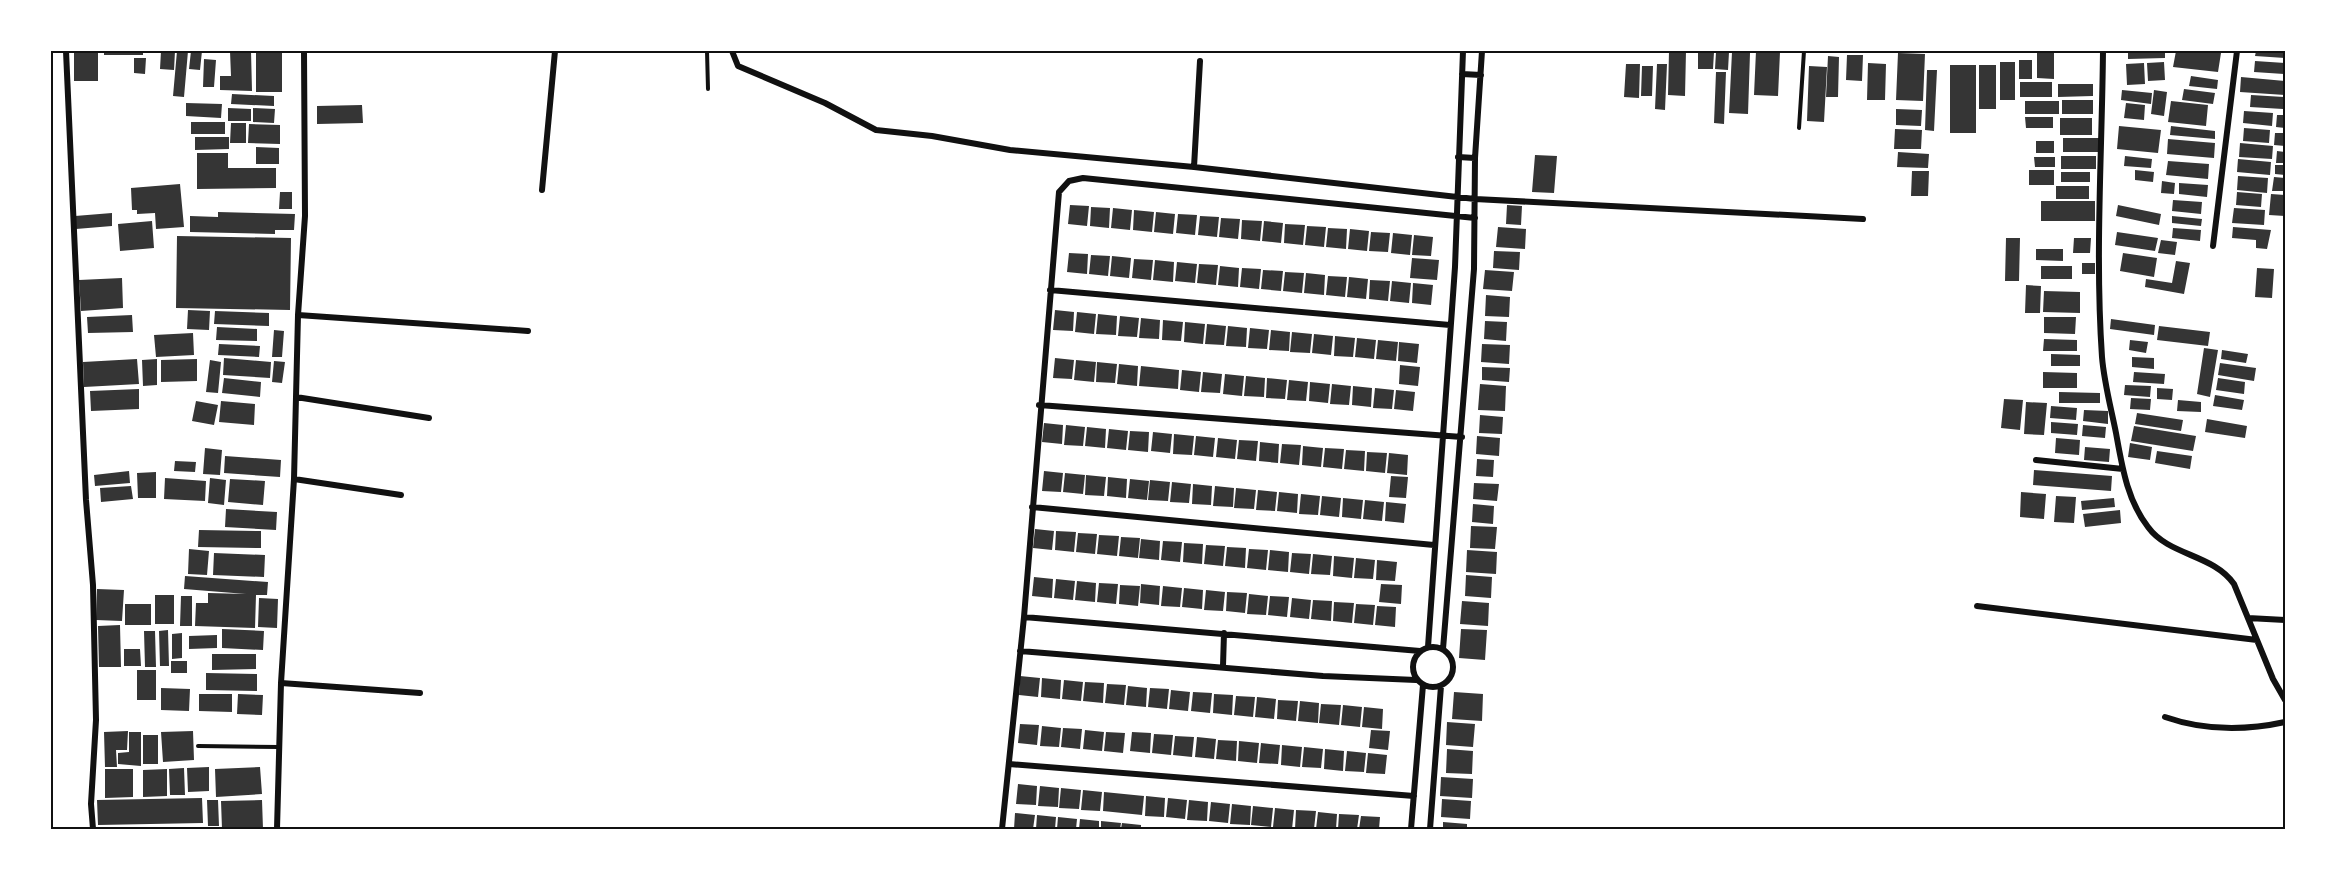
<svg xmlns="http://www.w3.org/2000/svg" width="2336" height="880" font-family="'IBM Plex Sans',sans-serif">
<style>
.building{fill:#353535}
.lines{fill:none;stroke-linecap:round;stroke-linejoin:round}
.service{stroke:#111;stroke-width:4}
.minor{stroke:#111;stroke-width:6}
.neatline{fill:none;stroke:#111;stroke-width:2}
</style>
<rect width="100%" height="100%" fill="#fff"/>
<path class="building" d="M74,51H98V81H74Z
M104,51H143V55H104Z
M161,51H175L174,70L160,69Z
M177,51H188L184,97L173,96Z
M191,51H202L200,70L189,69Z
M230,51H251L252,91L220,90V76H231Z
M256,51H282V92H256Z
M1669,51H1686L1685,96L1668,95Z
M1698,51L1714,52L1713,69H1698Z
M1756,51L1780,52L1778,96L1754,95Z
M2037,51H2054V79L2037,78Z
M2128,51H2165V58L2128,59Z
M2176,51L2221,53L2218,72L2173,67Z
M2256,51H2285V58L2255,56Z
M1716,52H1729L1728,70L1715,69Z
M1732,52L1750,53L1748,114L1729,113Z
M1898,53L1925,54L1923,101L1896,100Z
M1847,55H1863L1862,81L1846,80Z
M1828,56L1839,57L1838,97H1826Z
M134,58H146L145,74L134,73Z
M204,59L216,60L214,87H203Z
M2019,60H2032V79H2019Z
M2255,61L2285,63L2284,74L2254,72Z
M2000,62H2015V100H2000Z
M2164,62L2165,80L2148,81L2147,63Z
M1868,63L1886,64L1885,100H1867Z
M2144,63L2145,84L2127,85L2126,64Z
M1626,64H1640L1639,98L1624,97Z
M1657,64H1667L1665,110L1655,109Z
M1950,65H1976V133H1950Z
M1979,65H1996V109H1979Z
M1642,66H1653L1652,96H1641Z
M1809,66L1827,67L1824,122L1807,121Z
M1927,70H1937L1934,131L1925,130Z
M1716,72H1726L1724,124L1714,123Z
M2191,76L2218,80L2217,89L2189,86Z
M2241,77L2285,81V95L2240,92Z
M2020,82H2052V97H2020Z
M2058,84H2093V96L2058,97Z
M2184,89L2215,93L2213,104L2182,100Z
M2122,90L2152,93L2151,104L2121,100Z
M2154,90L2167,92L2164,116L2151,114Z
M232,94L274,96V106L231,104Z
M2251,95L2284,97L2283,109L2250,107Z
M2062,100H2093V114H2062Z
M2025,101H2059V114H2025Z
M2171,101L2208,105L2206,126L2168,122Z
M186,103L222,104L221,118L186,116Z
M2126,103L2145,105L2144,120L2124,118Z
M362,105L363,123L317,124V106Z
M228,108L251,109V121H228Z
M253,108L275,109L274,123L253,122Z
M1896,109L1922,110L1921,126L1896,125Z
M2244,111L2273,113L2272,126L2243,123Z
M2277,115H2285V128L2276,127Z
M2025,117H2053V128H2026Z
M2060,118H2092V135H2060Z
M191,122H225V134H191Z
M231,123H246V143H230Z
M249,124L280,125V144L248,143Z
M2119,126L2161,130L2158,153L2117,149Z
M2171,126L2215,131V139L2170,135Z
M2244,128L2270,130L2269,143L2243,141Z
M1895,129L1922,130L1921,149H1894Z
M2275,133H2285V146L2274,145Z
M195,137H229V149L195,150Z
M2063,138H2099V152H2063Z
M2168,139L2215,143L2214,158L2167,154Z
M2036,141H2054V153H2036Z
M2240,143L2273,146L2272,159L2239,157Z
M256,147L279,148V164H256Z
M2277,151L2285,152V163H2276Z
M1898,152L1929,154L1928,168L1897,167Z
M197,153H228V168H276V188L197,189Z
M1535,155L1557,156L1554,193L1532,192Z
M2061,156H2096V169H2061Z
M2125,156L2152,159L2151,168L2124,166Z
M2034,157H2055V167H2035Z
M2238,159L2271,162L2270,175L2237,172Z
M2168,161L2209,164L2208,179L2166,175Z
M2275,165H2285V175L2275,174Z
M2029,170H2054V185H2029Z
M2135,170L2154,172L2153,182L2135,180Z
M1912,171H1929L1928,196H1911Z
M2061,172H2090V182H2061Z
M2238,176L2268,178L2267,193L2237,190Z
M2274,177L2285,178V191H2272Z
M2162,181L2175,183L2174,194L2161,193Z
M2179,183L2208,185L2207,197L2179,194Z
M180,184L184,227L156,229L155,213L137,214V210H132L131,188Z
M2056,186H2089V199H2056Z
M280,192H292V209H279Z
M2237,192L2262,194L2261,207L2236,205Z
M2271,194L2285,195V216L2269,215Z
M2173,200L2202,202L2201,214L2172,211Z
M2041,201H2095V221H2041Z
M1070,205L1089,206L1087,226L1068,224Z
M1507,205L1522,206L1521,225L1506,224Z
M2118,205L2161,214L2159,225L2116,216Z
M1091,207L1110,208L1109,228L1090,226Z
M1113,208L1132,210L1130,230L1111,228Z
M2234,208L2265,210L2264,225L2232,223Z
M1134,210L1154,212L1152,232L1133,230Z
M218,212L295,214L294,230H275V234L190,232V216L218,217Z
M1156,212L1175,214L1173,234L1154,232Z
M112,213V226L76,229L75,216Z
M1178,214L1197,215L1195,235L1176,233Z
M1200,216L1219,217L1217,237L1198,235Z
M2172,216L2202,219L2201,226L2172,223Z
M1221,218L1240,219L1238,239L1219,237Z
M1242,220L1262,221L1260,241L1241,239Z
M152,221L154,248L120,251L118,224Z
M1264,221L1283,223L1281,243L1262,241Z
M1285,224L1305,225L1303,245L1284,243Z
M1307,226L1326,227L1324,247L1305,245Z
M1498,227L1526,229L1525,249L1496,247Z
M2233,227L2271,230L2267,249L2256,248V240L2232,238Z
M1328,228L1347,229L1346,249L1326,247Z
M2173,228L2201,230L2200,241L2172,238Z
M1350,229L1369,231L1367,251L1348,249Z
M1371,232L1390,233L1388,252L1369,251Z
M2117,232L2158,238L2155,251L2115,245Z
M1393,233L1412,235L1410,255L1391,253Z
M1414,235L1433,237L1431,256L1412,255Z
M177,236L291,238L290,310L176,308Z
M2006,238H2020L2019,281H2005Z
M2074,238H2091L2090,253H2073Z
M2161,240L2177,242L2175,255L2158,253Z
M2036,249H2063V261L2036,260Z
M1494,251L1520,252L1519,270L1493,268Z
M1069,253L1088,254L1087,274L1067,272Z
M2123,253L2157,258L2154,277L2120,271Z
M1091,255L1110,256L1108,276L1089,274Z
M1112,256L1131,258L1129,278L1110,276Z
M1412,258L1439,260L1437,280L1410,278Z
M1134,259L1153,260L1151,280L1132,278Z
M1155,260L1174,262L1173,282L1153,280Z
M2176,261L2190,263L2184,294L2145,287L2146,279L2172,283Z
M1177,262L1197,264L1195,283L1175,281Z
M2082,263H2095V274H2082Z
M1199,264L1218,265L1216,285L1197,283Z
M1220,266L1239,268L1238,287L1218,285Z
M2041,266H2072V279H2041Z
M1242,268L1261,269L1259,289L1240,287Z
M2257,268L2274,269L2272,298L2255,297Z
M1263,270L1283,271L1281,291L1261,289Z
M1485,270L1514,272L1512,291L1483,289Z
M1285,272L1304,273L1302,293L1283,291Z
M1306,273L1325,275L1324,295L1304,293Z
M1328,276L1347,277L1345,297L1326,295Z
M1349,277L1368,279L1366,299L1347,297Z
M122,278L123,308L81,311L79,280Z
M1370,280L1390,281L1388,301L1369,299Z
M1392,281L1411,283L1409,303L1390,301Z
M1413,283L1433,285L1431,305L1412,303Z
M2026,285L2041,286L2040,313H2025Z
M2044,291L2080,292V313L2043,312Z
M1486,295L1510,297L1509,317L1485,316Z
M188,310L210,311L209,330L187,329Z
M1055,310L1074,312L1073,331L1053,330Z
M215,311L269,313V326L214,324Z
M1077,312L1096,314L1094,334L1075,332Z
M1098,314L1117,316L1116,335L1096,334Z
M132,315L133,332L88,333L87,317Z
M1120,316L1139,318L1137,337L1118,336Z
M2044,317H2076L2075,334L2044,333Z
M1141,318L1160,320L1159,339L1139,338Z
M2111,319L2155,325L2154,335L2110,329Z
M1163,320L1183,322L1181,341L1162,340Z
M1485,321L1507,322L1506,341L1484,339Z
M1185,322L1205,324L1203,344L1184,342Z
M1207,324L1226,326L1224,345L1205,344Z
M1228,326L1247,328L1246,347L1226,346Z
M2159,326L2210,332L2208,346L2157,340Z
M217,327L257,329V341L216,340Z
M1250,328L1269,330L1267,349L1248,348Z
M274,330L284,331L282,357H272Z
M1271,330L1290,332L1289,351L1269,350Z
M1292,332L1312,334L1310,353L1290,352Z
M193,333L194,355L156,357L154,335Z
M1314,334L1333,336L1331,355L1312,353Z
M1335,336L1355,338L1353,357L1334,356Z
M1357,338L1376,340L1374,359L1355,357Z
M2044,339L2077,340V351H2043Z
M1378,340L1398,342L1396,361L1376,359Z
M2130,340L2148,342L2146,353L2129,350Z
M1399,342L1419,344L1417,363L1398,361Z
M219,344L260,346L259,357L218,355Z
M1482,344L1510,345L1509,364L1481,362Z
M2204,348L2218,350L2210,397L2197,394Z
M2222,350L2248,354L2246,363L2221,359Z
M2051,354L2080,355V366H2051Z
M2132,357L2154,358V369L2132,367Z
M224,358L271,362L270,378L223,375Z
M1055,358L1074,360L1072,379L1053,378Z
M137,359L139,384L84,387L83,362Z
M157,359V385L143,386L142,360Z
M197,359V381L161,382V360Z
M210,360L221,362L218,393L206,392Z
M1076,360L1096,362L1094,382L1074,380Z
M274,361L285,362L282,383L272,382Z
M1097,362L1117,364L1115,383L1096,382Z
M2220,363L2256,368L2254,381L2218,375Z
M1119,364L1138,366L1137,386L1117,384Z
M1400,365L1420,367L1418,386L1399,384Z
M1141,366L1179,370L1178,389L1139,386Z
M1482,367L1510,368L1509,382L1482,380Z
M1182,370L1201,372L1199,392L1180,390Z
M1203,372L1222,374L1220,393L1201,392Z
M2043,372L2077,373V388H2043Z
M2134,372L2165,374L2164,384L2133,382Z
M1225,374L1244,376L1242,396L1223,394Z
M1246,376L1265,378L1264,397L1244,396Z
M224,378L261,382L260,397L222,393Z
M1267,378L1287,380L1285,399L1266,398Z
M2218,378L2245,382L2244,394L2216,390Z
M1289,380L1308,382L1306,401L1287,400Z
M1310,382L1330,384L1328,403L1309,401Z
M1332,384L1351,386L1349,405L1330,404Z
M1480,384L1506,386L1505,411L1478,410Z
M2125,385L2151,386L2150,397L2124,395Z
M1353,386L1372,388L1371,407L1352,405Z
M1375,388L1394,390L1392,409L1373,408Z
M2157,388L2173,389L2172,400L2157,399Z
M139,389V409L91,411L90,391Z
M1396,390L1415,392L1413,411L1394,409Z
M2059,392L2100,393V403H2059Z
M2215,395L2244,400L2242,410L2213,406Z
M2131,398L2151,399L2150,410L2130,409Z
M2004,399L2023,400L2020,430L2001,428Z
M2178,400L2201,402V412L2177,411Z
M196,401L218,405L214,425L192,421Z
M221,401L255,404L254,425L219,422Z
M2026,402L2047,403L2044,435L2024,434Z
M2051,406L2077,408L2076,420L2050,418Z
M2084,410L2108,411V424L2083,421Z
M2137,413L2183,420L2181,431L2135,424Z
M1480,415L1503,417L1502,434L1479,433Z
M2207,419L2247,426L2245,438L2205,432Z
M2051,422L2078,424L2077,435L2051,433Z
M1044,423L1063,425L1062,444L1042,442Z
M1066,425L1085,427L1083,446L1064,445Z
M2083,425L2106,427L2105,438L2082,436Z
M2134,426L2196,436L2193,451L2131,441Z
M1087,427L1106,429L1105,448L1085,446Z
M1109,429L1128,431L1126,450L1107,448Z
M1130,431L1149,432L1148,452L1128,450Z
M1153,432L1172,434L1170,453L1151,451Z
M1174,434L1194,436L1192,455L1173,454Z
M1196,436L1215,438L1213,457L1194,455Z
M1477,436L1500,438L1499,456L1476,454Z
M1218,438L1237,440L1235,459L1216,457Z
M2056,438L2080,440L2079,455L2055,453Z
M1239,440L1258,441L1256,461L1237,459Z
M1260,442L1279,444L1278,463L1259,461Z
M2130,443L2152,447L2150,460L2128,457Z
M1282,444L1301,445L1299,465L1280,463Z
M1303,446L1323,448L1321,467L1302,465Z
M2085,447L2110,449L2109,462L2084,460Z
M205,448L222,450L220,475L203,474Z
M1325,448L1344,449L1342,469L1323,467Z
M1346,450L1365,451L1364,471L1344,469Z
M2157,451L2192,456L2190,469L2155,463Z
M1367,452L1387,453L1385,473L1366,471Z
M1389,453L1408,455L1407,475L1387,473Z
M225,456L281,460L280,477L224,473Z
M1477,459L1494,460L1493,477L1476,476Z
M175,461L196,462L195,472L174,471Z
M2034,470L2112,476L2111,491L2033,485Z
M129,471L130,483L95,486L94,475Z
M1044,471L1063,473L1061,492L1042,491Z
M156,472V498H138L137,473Z
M1065,473L1085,475L1083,494L1063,492Z
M1086,475L1106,477L1104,496L1085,495Z
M1391,476L1408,477L1406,498L1389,497Z
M1108,477L1127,479L1126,498L1107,496Z
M165,478L206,481L205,501L164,499Z
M210,478L226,480L224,505L208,503Z
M230,479L265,481L263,505L228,502Z
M1130,479L1149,481L1147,500L1128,498Z
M1150,480L1170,482L1168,501L1148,500Z
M1172,482L1191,484L1189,503L1170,502Z
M1474,483L1499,484L1497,501L1473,499Z
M1193,484L1212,486L1211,505L1192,504Z
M131,486L133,499L101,502L100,488Z
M1215,486L1234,488L1233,507L1213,506Z
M1236,488L1256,490L1254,509L1234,508Z
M1258,490L1277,492L1275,511L1256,510Z
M1279,492L1298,494L1297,513L1277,511Z
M2021,492L2046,494L2044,519L2020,517Z
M1301,494L1320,496L1318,515L1299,514Z
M1322,496L1341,498L1339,517L1320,515Z
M2056,496L2076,497L2074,523L2054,522Z
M1343,498L1363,500L1361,519L1342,517Z
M2114,498L2115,507L2082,510L2081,501Z
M1365,500L1384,502L1382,521L1363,519Z
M1386,502L1406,504L1404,523L1385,521Z
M1473,504L1494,506L1493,524L1472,522Z
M226,509L277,512L276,530L225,527Z
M2120,510L2121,523L2085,527L2083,514Z
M1471,526L1497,527L1495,549L1470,548Z
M1035,529L1054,531L1052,550L1033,548Z
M199,530L261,531V548L198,547Z
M1056,531L1076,532L1074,552L1055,550Z
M1078,533L1097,534L1095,554L1076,552Z
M1099,535L1119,536L1117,556L1097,554Z
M1121,537L1140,538L1138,558L1119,556Z
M1141,539L1160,541L1159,560L1139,558Z
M1163,541L1182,542L1180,562L1161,560Z
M1184,543L1203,544L1202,564L1183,562Z
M1206,545L1225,546L1223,566L1204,564Z
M1227,547L1246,548L1245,568L1225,566Z
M189,549L209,551L207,575L188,574Z
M1249,549L1268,550L1266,570L1247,568Z
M1270,550L1289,552L1288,572L1268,570Z
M1467,550L1497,552L1496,574L1466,572Z
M214,553L265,555L264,577L213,575Z
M1292,553L1311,554L1309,574L1290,572Z
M1313,554L1332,556L1330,575L1311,574Z
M1334,556L1354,558L1352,578L1333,576Z
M1356,558L1375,560L1373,579L1354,578Z
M1377,560L1397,562L1395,581L1376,580Z
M1466,575L1492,577L1491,598L1465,596Z
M185,576L268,582L267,595H256L255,628L195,626L196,603H208V593L246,594L184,589Z
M1034,577L1053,579L1052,598L1032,596Z
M1056,579L1075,581L1073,600L1054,598Z
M1077,581L1096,583L1095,602L1075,600Z
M1099,583L1118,584L1116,604L1097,602Z
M1141,584L1160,586L1159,605L1140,603Z
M1381,584L1402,585L1401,604L1379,602Z
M1120,585L1140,586L1138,606L1119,604Z
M1163,586L1182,588L1180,607L1161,606Z
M1184,588L1203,590L1202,609L1182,607Z
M97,589L124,590L122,621L96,620Z
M1206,590L1225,592L1223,611L1204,610Z
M1227,592L1247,593L1245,613L1226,611Z
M1249,594L1268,596L1266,615L1247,614Z
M155,595H174V624H155Z
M181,596H192V626H180Z
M1270,596L1289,597L1287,617L1268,615Z
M259,598L278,599L277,628L258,627Z
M1292,598L1311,600L1309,619L1290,617Z
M1313,600L1332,601L1331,621L1311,619Z
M1462,601L1489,603L1488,626L1460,624Z
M1334,602L1354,603L1352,623L1333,621Z
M125,604H151V625H125Z
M1356,604L1375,605L1373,625L1354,623Z
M1377,606L1396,607L1395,627L1375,625Z
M120,625L121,667H99L98,626Z
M222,629L264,631L263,650L222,648Z
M1461,629L1487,630L1485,660L1459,658Z
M168,630L169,666H160L159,631Z
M144,631H155L156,667H145Z
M182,633V658L172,659V634Z
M217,635V648L189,649V636Z
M124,649H140L141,666H124Z
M212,654H256V669L212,670Z
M171,661H187V673H171Z
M137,670H156V700H137Z
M206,673L257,674V691L206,690Z
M1020,676L1040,678L1038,697L1019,695Z
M1042,678L1061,680L1060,699L1041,697Z
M1064,680L1083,682L1081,701L1062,699Z
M1085,682L1104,683L1103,703L1083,701Z
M1107,684L1126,685L1124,705L1105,703Z
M1128,686L1147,688L1146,707L1126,705Z
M161,688L190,689L189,711L161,710Z
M1150,688L1169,689L1167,709L1148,707Z
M1171,690L1190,692L1188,711L1169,709Z
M1193,692L1212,693L1210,713L1191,711Z
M1454,692L1483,694L1482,721L1452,719Z
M199,694H232V712L199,711Z
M238,694L263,695L262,715L237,714Z
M1214,694L1233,695L1232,715L1213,713Z
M1236,696L1255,697L1253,717L1234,715Z
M1257,697L1276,699L1274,719L1255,717Z
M1278,700L1298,701L1296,721L1277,719Z
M1300,701L1319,703L1318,723L1298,721Z
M1321,704L1341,705L1339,725L1319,723Z
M1343,705L1362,707L1360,727L1341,725Z
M1364,707L1383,709L1382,729L1362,727Z
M1447,722L1475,724L1473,747L1446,745Z
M1020,724L1039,725L1037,745L1018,743Z
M1042,726L1061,728L1059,747L1040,746Z
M1063,728L1082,729L1080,749L1061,747Z
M1085,730L1104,732L1102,751L1083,749Z
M1371,730L1390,731L1388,750L1369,748Z
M128,731L127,750H116L117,767H105L104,732Z
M193,731L194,760L163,762L161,732Z
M129,732H141V766L118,764V753L129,752Z
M1106,732L1125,733L1123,753L1104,751Z
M1132,732L1151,733L1150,753L1130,751Z
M1154,734L1173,735L1171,755L1152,753Z
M143,735H158V764H143Z
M1175,736L1194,737L1192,757L1173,755Z
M1197,737L1216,739L1214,759L1195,757Z
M1218,740L1237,741L1236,761L1216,759Z
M1239,741L1259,743L1257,763L1238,761Z
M1261,743L1280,745L1278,764L1259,763Z
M1282,745L1302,747L1300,767L1281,765Z
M1304,747L1323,749L1321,768L1302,767Z
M1325,749L1344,751L1343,771L1324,769Z
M1447,749L1473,751L1472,774L1446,773Z
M1347,751L1366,753L1364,772L1345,771Z
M1368,753L1387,755L1385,774L1366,773Z
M209,767V791L188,792L187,768Z
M260,767L262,794L216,797L215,769Z
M184,768L185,795H170L169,769Z
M105,769H133V797L105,798Z
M167,769V796L143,797V770Z
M1441,777L1473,779L1472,798L1440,796Z
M1018,784L1037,786L1036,805L1016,804Z
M1040,786L1059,788L1058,807L1038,806Z
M1061,788L1081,790L1079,809L1059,808Z
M1083,790L1102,792L1100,811L1081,810Z
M1104,792L1144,796L1142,815L1103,811Z
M1146,796L1165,798L1164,817L1145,816Z
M202,798L203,823L98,825L97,800Z
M1168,798L1187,800L1185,819L1166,817Z
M1442,799L1471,801L1470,819L1441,817Z
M207,800H218L219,826H208Z
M262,800L263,829H222L221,801Z
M1189,800L1208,802L1207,821L1187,820Z
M1211,802L1230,804L1228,823L1209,821Z
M1232,804L1251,806L1250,825L1230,824Z
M1253,806L1273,808L1271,827L1251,825Z
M1275,808L1294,810L1292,829L1273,827Z
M1296,810L1316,811L1314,829H1295Z
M1318,812L1337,814L1336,829H1316Z
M1015,813L1035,815L1033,829H1014Z
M1339,814L1359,815L1357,829H1338Z
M1037,815L1056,817L1055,829H1036Z
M1361,816L1380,817L1379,829H1359Z
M1058,817L1077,819L1076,829H1057Z
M1080,819L1099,821V829H1079Z
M1101,821L1121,823L1120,829H1101Z
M1443,822L1467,824V829H1443Z
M1122,823L1141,825V829H1121Z"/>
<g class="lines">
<path class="service" d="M707,51L708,89
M1799,128L1804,51
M198,746L279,747"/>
<path class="minor" d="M66,51L86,500L93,585L96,720L91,804L93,829
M732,51L738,66L825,103L876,130L932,136L1010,150L1194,167L1475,199L1863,219
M2103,51C2102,152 2095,256 2102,357C2104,382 2111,408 2116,433C2122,466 2127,500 2148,527C2169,556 2213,554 2234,584L2273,679L2285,700
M1462,74L1481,75
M1458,157L1475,158
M1194,167L1200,61
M542,190L555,51
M2213,246L2237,51
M1050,290L1450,325
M298,315L528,331
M296,397L429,418
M1039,405L1462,437
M2036,460L2123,469
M294,479L401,495
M1032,507L1434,545
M1977,606L2257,640
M1024,617L1420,651
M2248,618L2285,620
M1413 667a20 20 0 1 1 40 0a20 20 0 1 1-40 0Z
M1428,647L1455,267L1463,51
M1443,649L1474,269L1475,158L1482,51
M1020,651L1323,676L1416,680
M1223,666L1224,633
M281,683L420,693
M2165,717C2205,731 2244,731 2285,722
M1009,764L1414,796
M277,829L281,683L294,479L298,315L305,216L304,51
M1002,829L1024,617L1059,192L1069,181L1083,178L1475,218
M1411,829L1423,685
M1430,829L1441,686"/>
</g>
<rect width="2336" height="880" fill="none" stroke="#ffffff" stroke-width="105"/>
<rect x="52" y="52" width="2232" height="776" class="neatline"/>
</svg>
